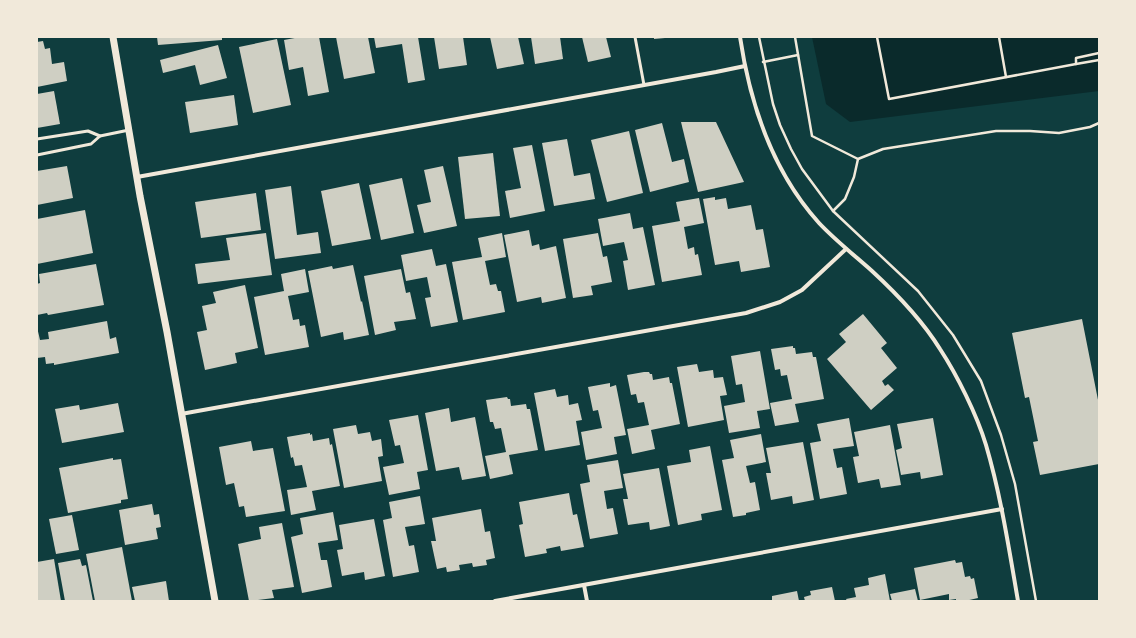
<svg xmlns="http://www.w3.org/2000/svg" width="1136" height="638" viewBox="0 0 1136 638" font-family="'DejaVu Sans',sans-serif">
  <rect width="100%" height="100%" fill="#0f3d3e"/>
  <!-- water -->
  <polygon fill="#0a2a2b" points="812,37 1099,37 1099,91 850,122 826,104"/>
  <!-- building -->
  <g fill="#cfcfc3">
    <polygon points="157,37 222,37 222,40 158,45"/>
    <polygon points="300,37 319,37 329,92 308,96 303,67 289,70 284,40"/>
    <polygon points="336,37 368,37 375,73 344,79"/>
    <polygon points="374,37 418,37 425,80 408,83 402,44 376,48"/>
    <polygon points="434,37 463,37 467,65 439,69"/>
    <polygon points="490,37 518,37 524,64 497,69"/>
    <polygon points="531,37 560,37 563,59 535,64"/>
    <polygon points="582,37 606,37 611,57 588,62"/>
    <polygon points="654,37 665,37 665,38 654,39"/>
    <polygon points="277,39 291,105 253,113 239,47"/>
    <polygon points="43,41 45,49 50,48 52,64 64,62 67,81 37,87 37,42"/>
    <polygon points="218,45 227,78 200,85 195,65 163,73 160,60"/>
    <polygon points="54,91 60,124 37,128 37,94"/>
    <polygon points="234,95 238,125 190,133 185,102"/>
    <polygon points="681,122 716,122 744,182 698,192"/>
    <polygon points="662,123 672,162 684,159 689,182 650,192 635,130"/>
    <polygon points="629,131 643,193 607,202 591,140"/>
    <polygon points="567,139 574,176 590,173 595,199 554,206 542,143"/>
    <polygon points="532,145 545,211 510,218 505,191 521,188 513,148"/>
    <polygon points="493,153 500,216 465,219 458,157"/>
    <polygon points="67,166 73,198 37,205 37,171"/>
    <polygon points="443,166 457,226 424,233 417,205 431,202 424,170"/>
    <polygon points="402,178 414,233 381,240 369,185"/>
    <polygon points="359,183 371,239 332,246 321,191"/>
    <polygon points="291,186 297,235 318,232 321,253 275,259 265,190"/>
    <polygon points="256,193 261,230 201,238 195,202"/>
    <polygon points="715,197 715,200 726,198 728,209 751,205 756,230 763,229 770,267 741,272 739,261 715,265 703,199"/>
    <polygon points="699,198 704,223 684,227 688,249 694,247 695,255 698,254 702,275 662,282 652,226 680,221 676,202"/>
    <polygon points="85,210 93,253 37,264 37,219"/>
    <polygon points="630,213 633,229 643,227 655,285 628,290 623,261 628,260 624,242 603,246 598,219"/>
    <polygon points="529,230 532,246 539,244 540,250 556,246 566,298 542,303 541,297 517,302 504,235"/>
    <polygon points="266,233 272,275 198,284 195,264 230,260 226,238"/>
    <polygon points="502,233 506,257 485,261 490,285 496,284 498,291 501,291 505,312 463,320 452,262 482,257 478,238"/>
    <polygon points="598,233 603,257 607,256 612,282 591,286 593,295 573,298 563,239"/>
    <polygon points="432,249 436,266 446,264 458,322 431,327 425,298 431,297 427,277 406,281 401,255"/>
    <polygon points="96,264 104,305 48,315 47,313 37,315 37,284 40,283 39,274"/>
    <polygon points="353,265 361,302 362,301 369,335 344,340 343,332 321,337 308,271 332,266 333,269"/>
    <polygon points="305,269 309,292 288,296 293,320 299,319 300,326 305,325 309,347 265,355 254,297 284,291 281,274"/>
    <polygon points="401,269 406,293 410,292 416,319 394,322 396,330 375,335 364,276"/>
    <polygon points="245,285 258,348 235,353 237,363 205,370 197,332 207,330 202,306 216,303 213,292"/>
    <polygon points="863,314 887,343 881,348 897,368 882,381 885,386 888,384 894,390 871,410 827,359 846,342 839,334"/>
    <polygon points="1082,319 1099,405 1099,464 1040,475 1033,442 1038,441 1029,397 1025,398 1012,333"/>
    <polygon points="107,321 110,339 116,337 119,353 54,365 54,363 46,364 45,357 37,358 37,327 40,340 49,339 48,332"/>
    <polygon points="793,346 793,348 795,348 796,354 812,352 813,357 816,357 824,399 795,404 799,422 775,426 770,403 792,399 787,375 781,376 780,369 775,370 771,349"/>
    <polygon points="760,351 770,409 757,411 760,428 729,433 724,406 745,402 742,384 736,385 731,356"/>
    <polygon points="697,364 699,372 713,370 714,378 723,377 727,395 720,396 724,420 688,427 677,367"/>
    <polygon points="644,372 649,372 650,374 652,374 653,380 669,377 670,383 672,383 680,424 651,430 655,449 632,454 627,429 649,425 644,402 638,403 636,394 631,395 627,375"/>
    <polygon points="610,383 610,387 616,385 626,435 614,437 617,454 586,460 581,432 602,428 598,410 593,411 588,387"/>
    <polygon points="555,389 557,397 568,395 569,405 578,403 582,420 576,421 580,445 545,451 534,393"/>
    <polygon points="507,397 508,399 510,399 511,406 526,404 527,409 530,409 538,450 509,455 513,474 490,479 485,456 506,452 501,428 495,429 493,422 490,422 486,400"/>
    <polygon points="118,403 124,432 62,443 55,409 79,405 80,410"/>
    <polygon points="449,408 451,422 475,417 486,476 462,480 459,467 436,471 425,413"/>
    <polygon points="418,415 428,470 417,472 420,489 389,495 383,467 404,463 400,445 395,446 389,420"/>
    <polygon points="849,418 854,446 833,449 837,468 842,467 847,494 820,499 810,443 821,441 817,424"/>
    <polygon points="933,418 943,475 921,479 920,472 901,475 896,450 902,448 897,424"/>
    <polygon points="356,425 358,434 370,432 372,441 381,439 383,456 378,457 382,481 344,488 333,429"/>
    <polygon points="890,425 901,485 881,488 879,479 858,483 853,457 859,456 854,432"/>
    <polygon points="310,433 310,435 312,434 313,441 329,438 330,445 332,444 340,486 312,491 316,510 291,515 287,490 307,487 302,465 295,466 293,457 291,458 287,437"/>
    <polygon points="761,434 766,462 746,466 750,483 755,482 760,510 746,513 746,515 733,517 722,460 734,458 730,440"/>
    <polygon points="251,441 253,451 273,448 285,511 246,517 244,506 239,507 234,483 226,485 219,447"/>
    <polygon points="803,442 814,500 793,504 792,496 771,500 766,473 771,473 766,448"/>
    <polygon points="710,446 722,510 701,514 702,520 678,525 667,466 691,462 689,450"/>
    <polygon points="113,458 113,460 121,459 128,499 121,500 121,503 68,513 59,468"/>
    <polygon points="618,460 623,488 604,491 607,509 613,508 618,534 590,539 580,484 590,482 587,465"/>
    <polygon points="659,468 670,526 650,530 649,522 628,525 623,499 628,499 623,474"/>
    <polygon points="569,493 573,515 577,514 584,547 561,551 560,546 546,549 547,553 525,557 519,525 523,524 519,502"/>
    <polygon points="420,496 425,524 405,527 409,546 414,545 419,572 393,577 383,520 392,518 389,502"/>
    <polygon points="152,504 154,515 159,514 161,527 156,528 158,539 125,545 119,510"/>
    <polygon points="481,509 485,532 490,531 495,558 486,560 487,565 473,567 472,563 459,565 460,570 447,572 446,567 437,569 431,541 436,541 432,518"/>
    <polygon points="333,512 338,540 318,543 321,560 327,560 332,587 302,593 291,537 303,534 300,518"/>
    <polygon points="72,515 79,550 56,554 49,519"/>
    <polygon points="374,519 385,576 365,580 364,572 342,576 337,550 343,549 339,525"/>
    <polygon points="282,523 294,587 272,590 274,598 249,601 238,544 261,539 259,527"/>
    <polygon points="122,547 132,601 95,601 86,554"/>
    <polygon points="54,559 61,601 37,601 37,562"/>
    <polygon points="80,559 82,566 86,565 93,601 65,601 58,563"/>
    <polygon points="955,560 956,563 962,562 965,577 970,576 971,579 974,578 978,598 965,601 956,601 956,599 949,600 949,594 920,600 914,568"/>
    <polygon points="885,574 890,601 847,601 846,599 856,597 854,588 869,585 868,578"/>
    <polygon points="166,581 169,601 135,601 132,587"/>
    <polygon points="832,587 835,601 805,601 804,597 811,595 810,591"/>
    <polygon points="915,589 918,601 892,601 890,594"/>
    <polygon points="797,591 799,601 772,601 772,596"/>
  </g>
  <g fill="none" stroke-linecap="round" stroke-linejoin="round">
    <!-- path -->
    <g stroke="#f1e9da" stroke-width="2.5">
      <polyline points="759,37 773,104 780,125 791,149 802,169 833,211 918,291 953,335 981,381 1001,435 1015,484 1036,601"/>
      <polyline points="795,37 812,136 858,159 883,149 996,131 1030,131 1059,133 1090,127 1099,123"/>
      <polyline points="877,37 889,99 1076,64 1076,58 1099,53"/>
      <polyline points="999,37 1006,77"/>
      <polyline points="763,62 798,55"/>
      <polyline points="1076,64 1099,60"/>
      <polyline points="833,211 845,199 854,177 858,159"/>
    </g>
    <!-- service -->
    <g stroke="#f1e9da" stroke-width="3">
      <polyline points="635,37 644,85"/>
      <polyline points="37,139 88,131 100,136 129,130"/>
      <polyline points="37,155 91,144 100,136"/>
    </g>
    <!-- minor -->
    <g stroke="#f1e9da" stroke-width="4">
      <path d="M740,37c10,67 33,135 79,186 16,17 35,32 53,48 25,23 50,49 68,78 17,26 37,66 46,96 15,51 23,104 32,156"/>
      <polyline points="137,177 716,72 745,66"/>
      <polyline points="181,414 746,313 780,302 802,290 846,249"/>
      <polyline points="584,585 587,601"/>
      <polyline points="495,601 1002,509"/>
    </g>
    <!-- tertiary -->
    <polyline stroke="#f1e9da" stroke-width="7" points="113,37 140,196 167,332 215,601"/>
  </g>
  <!-- border -->
  <rect width="1136" height="638" fill="none" stroke="#f1e9da" stroke-width="76"/>
</svg>
